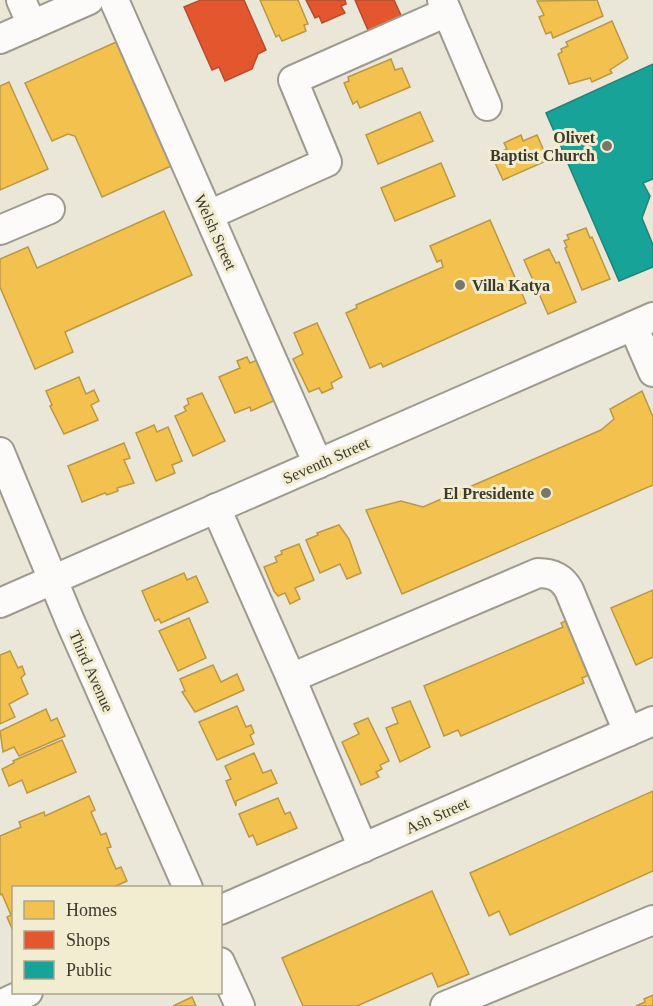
<svg xmlns="http://www.w3.org/2000/svg" width="653" height="1006" viewBox="0 0 653 1006" font-family="'Times New Roman',serif">
  <rect width="100%" height="100%" fill="#eae7d8"/>
  <!-- homes -->
  <g fill="#f2c14e" stroke="#bb9845" stroke-width="1.5">
    <polygon points="260,0 298,0 308,24 304,25 306,31 282,41 279,35 276,37"/>
    <polygon points="597,0 603,16 553,38 551,32 546,34 539,17 544,15 537,1"/>
    <polygon points="612,21 628,58 610,70 612,73 592,82 590,78 569,84 558,54 562,52 561,49 568,46 566,42"/>
    <polygon points="116,42 171,166 102,197 75,136 68,134 52,141 25,83"/>
    <polygon points="391,59 395,70 402,68 410,87 360,108 357,101 353,104 344,83 349,81 348,77"/>
    <polygon points="9,82 48,169 0,190 0,86"/>
    <polygon points="420,112 433,141 378,164 366,135"/>
    <polygon points="521,135 523,141 537,135 548,160 503,180 492,156 507,149 504,143"/>
    <polygon points="441,163 455,196 395,221 381,188"/>
    <polygon points="164,211 192,275 65,332 73,352 35,369 0,287 0,259 28,247 37,268"/>
    <polygon points="490,220 526,303 383,367 381,363 370,368 346,313 357,308 356,305 443,267 441,260 437,262 430,246"/>
    <polygon points="586,228 590,238 592,237 610,279 582,290 565,248 567,247 564,241 569,239 567,235"/>
    <polygon points="549,249 556,263 559,262 576,302 548,314 524,260"/>
    <polygon points="317,323 342,377 331,383 333,388 322,393 319,388 309,392 293,359 303,354 294,333"/>
    <polygon points="247,357 250,363 262,358 280,398 251,411 250,407 235,413 219,377 240,368 237,361"/>
    <polygon points="79,377 86,394 94,390 99,401 91,405 98,420 64,434 50,406 52,405 46,391"/>
    <polygon points="642,391 653,417 653,485 402,594 366,510 401,501 423,507 601,430 614,419 610,409"/>
    <polygon points="202,393 225,441 193,456 175,416 186,411 184,407 189,404 187,399"/>
    <polygon points="154,425 157,432 168,427 182,461 172,465 175,473 156,481 136,433"/>
    <polygon points="124,443 130,458 124,460 134,483 117,488 118,491 107,495 105,493 82,502 68,466"/>
    <polygon points="339,525 349,539 361,573 347,579 340,564 320,573 306,540 318,535 317,533"/>
    <polygon points="299,544 314,580 295,588 300,599 290,604 285,593 278,596 274,591 264,567 277,562 275,557 282,554 281,551"/>
    <polygon points="184,573 187,580 196,576 208,602 161,623 159,619 155,621 142,591"/>
    <polygon points="653,590 653,657 636,665 611,608"/>
    <polygon points="189,618 206,658 178,671 159,631"/>
    <polygon points="572,618 591,674 582,678 584,683 461,736 458,730 444,736 424,686 563,627 561,623"/>
    <polygon points="10,651 18,668 22,666 25,674 21,678 28,694 9,704 15,717 0,724 0,655"/>
    <polygon points="213,665 221,682 237,674 244,690 195,712 182,692 185,691 180,679"/>
    <polygon points="410,701 430,747 400,762 386,728 398,723 392,708"/>
    <polygon points="237,706 246,727 251,725 254,733 250,735 254,744 217,760 199,722"/>
    <polygon points="46,709 51,721 57,718 65,736 19,756 14,747 3,752 0,731"/>
    <polygon points="368,718 389,761 380,765 382,769 376,772 379,777 361,785 342,742 359,734 354,724"/>
    <polygon points="62,740 76,772 27,793 22,780 9,786 2,769 14,763 13,761"/>
    <polygon points="254,753 263,773 271,770 277,783 236,801 236,806 226,781 231,779 225,766"/>
    <polygon points="653,791 653,871 510,935 499,911 489,916 470,873"/>
    <polygon points="89,796 95,810 91,812 101,835 106,833 111,847 107,848 116,869 121,867 127,881 111,888 14,888 13,931 7,917 11,915 2,894 0,895 0,836 21,827 19,822 44,812 45,816"/>
    <polygon points="278,798 285,814 290,812 297,828 257,845 253,835 249,837 239,814"/>
    <polygon points="432,891 469,974 438,987 432,973 357,1006 303,1006 282,958"/>
    <polygon points="653,995 653,1006 636,1006 645,1002 644,999"/>
    <polygon points="192,997 196,1006 173,1006"/>
  </g>
  <!-- shops -->
  <g fill="#e4572e" stroke="#b24e2e" stroke-width="1.5">
    <polygon points="201,0 244,0 266,50 258,54 252,69 225,81 219,67 212,70 184,7"/>
    <polygon points="306,0 345,0 346,4 341,6 345,13 322,23 319,16 315,18"/>
    <polygon points="355,0 394,0 404,22 371,37"/>
  </g>
  <!-- public -->
  <polygon fill="#17a398" stroke="#228478" stroke-width="1.5" points="653,64 653,179 643,183 650,196 642,218 653,245 653,267 619,281 546,113"/>
  <g fill="none" stroke-linecap="round" stroke-linejoin="round">
    <defs>
      <g id="minor">
        <polyline points="21,0 32,25"/>
        <polyline points="114,0 318,464"/>
        <polyline points="442,0 487,106"/>
        <polyline points="0,39 89,0"/>
        <polyline points="209,215 327,162 293,80 447,12"/>
        <polyline points="0,230 50,209"/>
        <polyline points="633,326 653,372"/>
        <polyline points="0,452 70,621 188,888"/>
        <path d="M216,508l75,170 247,-105c14,0 24,4 31,17l59,142"/>
        <polyline points="0,603 653,317"/>
        <polyline points="291,678 363,848"/>
        <polyline points="220,910 653,721"/>
        <polyline points="220,962 240,1006"/>
        <polyline points="0,1005 28,992"/>
        <polyline points="445,1006 653,920"/>
      </g>
    </defs>
    <!-- minor casing -->
    <use href="#minor" stroke="#9d9b8f" stroke-width="32"/>
    <!-- minor -->
    <use href="#minor" stroke="#fcfbf9" stroke-width="28"/>
  </g>
  <!-- markers -->
  <g fill="#79776a" stroke="#f2edd0" stroke-width="2">
    <circle cx="607" cy="146" r="6"/>
    <circle cx="460" cy="285" r="6"/>
    <circle cx="546" cy="493" r="6"/>
  </g>
  <g text-anchor="middle" stroke-width="6" stroke-linejoin="round" paint-order="stroke">
    <!-- poi labels -->
    <g font-size="16" font-weight="bold" fill="#3c3a2f" stroke="#f2edd0" text-anchor="end">
      <text x="595" y="143">Olivet<tspan x="595" dy="18">Baptist Church</tspan></text>
      <text x="472" y="291" text-anchor="start">Villa Katya</text>
      <text x="534" y="499">El Presidente</text>
    </g>
    <!-- street labels -->
    <g font-size="16" fill="#3c3a2f" stroke="#f2edd0">
      <text transform="translate(216 232) rotate(66)" y="6">Welsh Street</text>
      <text transform="translate(326 460) rotate(-24)" y="6">Seventh Street</text>
      <text transform="translate(92 671) rotate(66)" y="6">Third Avenue</text>
      <text transform="translate(437 815) rotate(-24)" y="6">Ash Street</text>
    </g>
  </g>
  <!-- legend -->
  <rect x="12" y="886" width="210" height="108" fill="#f2edd0" stroke="#a9a590" stroke-width="1.5"/>
  <rect x="24" y="901" width="30" height="18" fill="#f2c14e" stroke="#a9a590" stroke-width="1.5"/>
  <text x="66" y="916" font-size="18" fill="#3c3a2f">Homes</text>
  <rect x="24" y="931" width="30" height="18" fill="#e4572e" stroke="#a9a590" stroke-width="1.5"/>
  <text x="66" y="946" font-size="18" fill="#3c3a2f">Shops</text>
  <rect x="24" y="961" width="30" height="18" fill="#17a398" stroke="#a9a590" stroke-width="1.5"/>
  <text x="66" y="976" font-size="18" fill="#3c3a2f">Public</text>
</svg>
